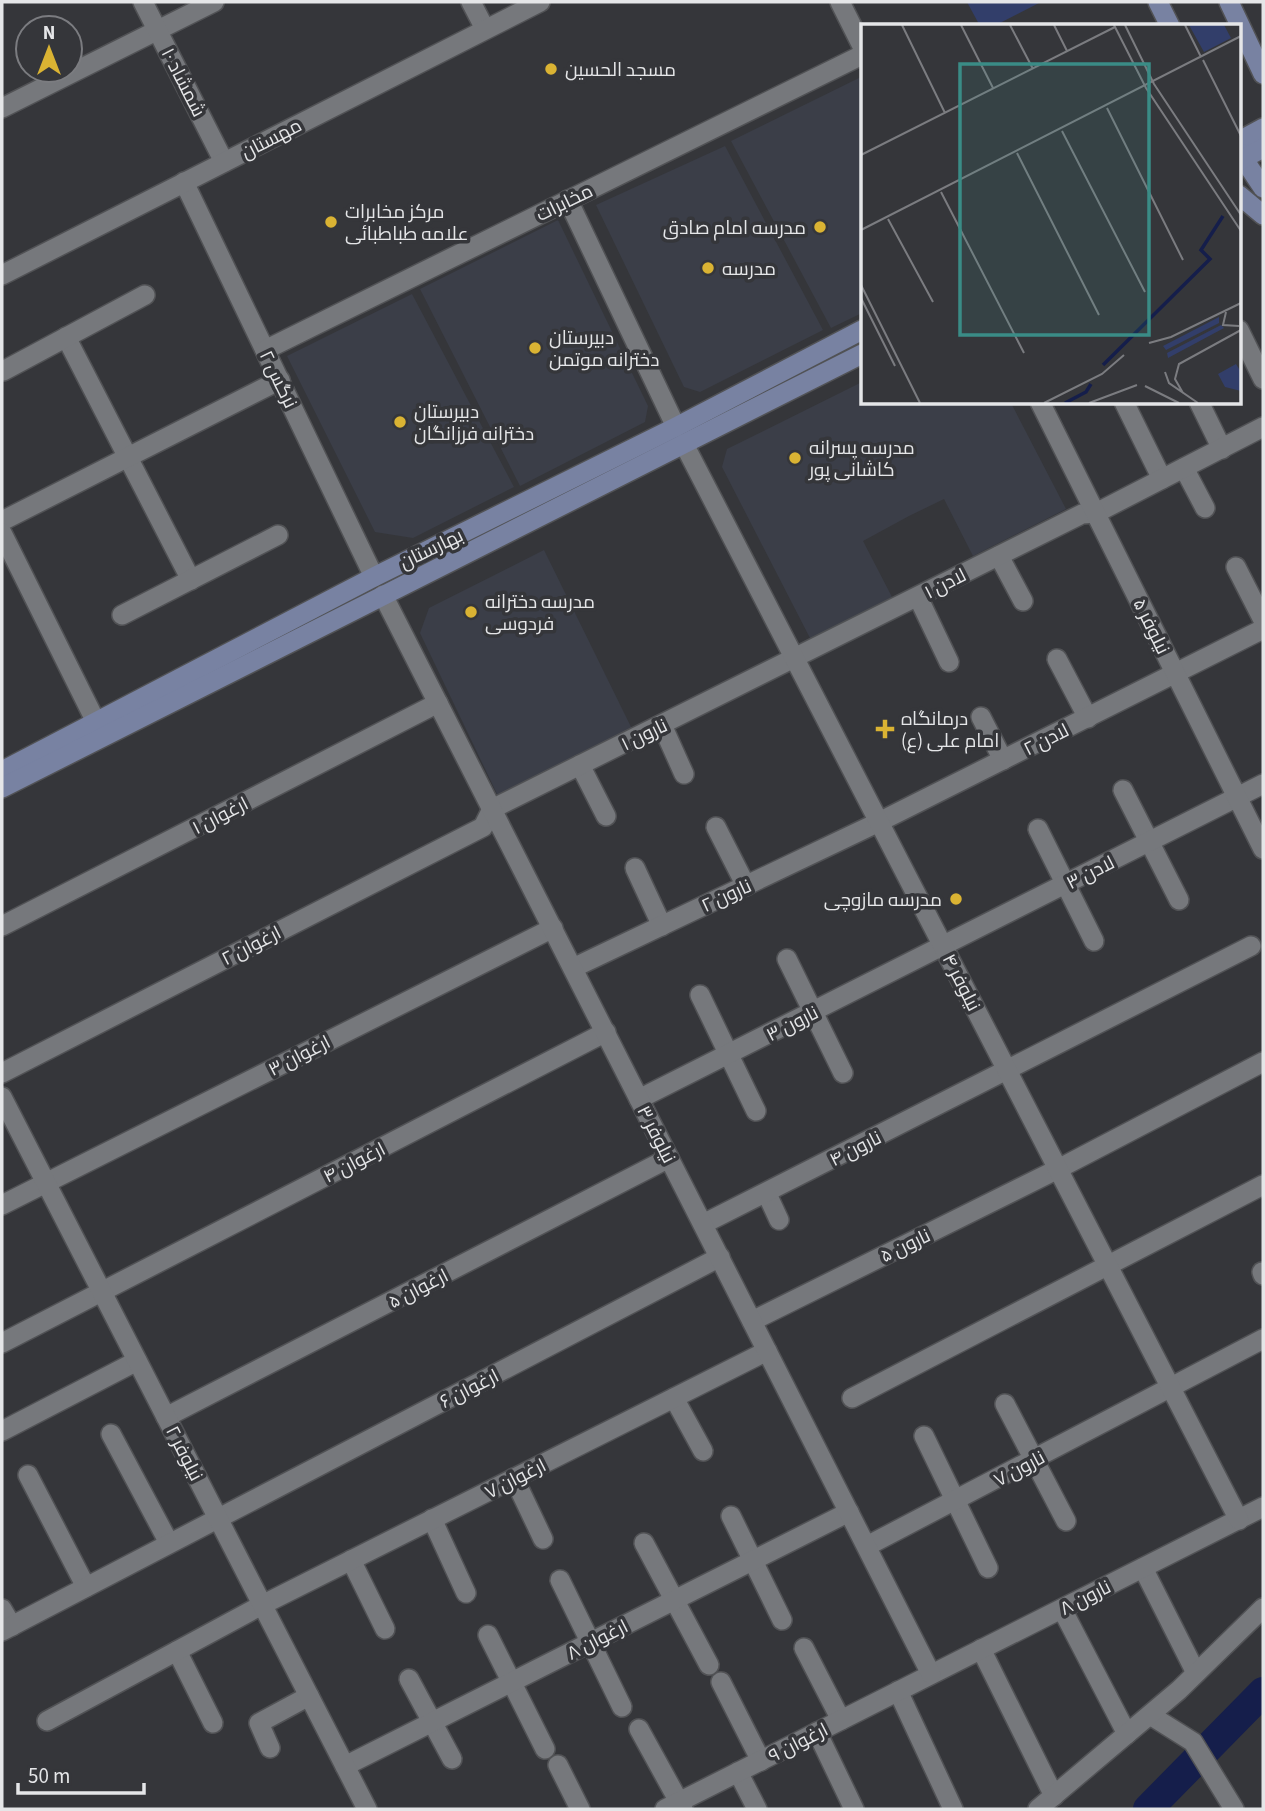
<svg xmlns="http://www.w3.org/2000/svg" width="1265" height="1811" viewBox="0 0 1265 1811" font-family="'Source Sans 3',Cairo,sans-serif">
  <rect width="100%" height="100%" fill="#35363a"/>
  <!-- built -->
  <g fill="#3b3e48">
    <polygon points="861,77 862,313 831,328 731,141"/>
    <polygon points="725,146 823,330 700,392 684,387 596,205"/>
    <polygon points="558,220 648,406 645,422 520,486 420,289"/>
    <polygon points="412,294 514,487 413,538 375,532 287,356"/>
    <polygon points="862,382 862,402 1011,403 1066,509 973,556 944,499 909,516 863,541 892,597 811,640 722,467 727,449"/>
    <polygon points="544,550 632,729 498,796 420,633 429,608"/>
  </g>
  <!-- grass -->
  <polygon fill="#323e6a" points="967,2 1041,2 994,26 980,26"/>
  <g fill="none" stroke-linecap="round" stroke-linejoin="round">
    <!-- river -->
    <polyline stroke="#151e4b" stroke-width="30" points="1148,1809 1263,1692"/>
    <defs>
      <g id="minor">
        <polyline points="840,2 862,46"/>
        <polyline points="2,108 214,2"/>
        <polyline points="184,182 374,577"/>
        <polyline points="568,200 676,427"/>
        <polyline points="1239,330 1263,379"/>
        <polyline points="66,337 191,580"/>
        <polyline points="265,350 862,55"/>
        <polyline points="3,371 145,295"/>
        <polyline points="1124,402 1162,479"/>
        <polyline points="1199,402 1222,449"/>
        <polyline points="1184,468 1205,508"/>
        <polyline points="2,521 280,380"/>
        <polyline points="2,533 96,722"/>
        <polyline points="999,556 1023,601"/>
        <polyline points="1236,567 1263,620"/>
        <polyline points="918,597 949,662"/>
        <polyline points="122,615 278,535"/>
        <polyline points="1057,659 1088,718"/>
        <polyline points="981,717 1003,760"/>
        <polyline points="662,725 684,774"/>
        <polyline points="580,765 606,816"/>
        <polyline points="1123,790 1179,900"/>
        <polyline points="716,827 746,886"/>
        <polyline points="1038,829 1094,941"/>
        <polyline points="635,868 662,926"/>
        <polyline points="2,926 438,703"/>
        <polyline points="787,959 843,1073"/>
        <polyline points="573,968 879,822 1263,629"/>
        <polyline points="700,995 756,1111"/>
        <polyline points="2,1073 483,827 492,809 1082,514 1096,513 1263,427"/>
        <polyline points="639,1099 1263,784"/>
        <polyline points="767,1194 779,1220"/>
        <polyline points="2,1205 553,928"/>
        <polyline points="703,1224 1251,946"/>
        <polyline points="1262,1272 1263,1275"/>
        <polyline points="752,1321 1058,1169 1263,1062"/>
        <polyline points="2,1343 606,1032"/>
        <polyline points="674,1398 703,1451"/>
        <polyline points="852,1398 1263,1185"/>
        <polyline points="1005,1404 1066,1521"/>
        <polyline points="166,1417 669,1158"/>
        <polyline points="2,1431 137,1361"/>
        <polyline points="111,1434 169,1543"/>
        <polyline points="924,1436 988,1568"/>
        <polyline points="28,1475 86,1587"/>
        <polyline points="514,1478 543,1539"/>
        <polyline points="731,1516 782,1620"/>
        <polyline points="432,1519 466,1593"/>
        <polyline points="644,1543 709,1665"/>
        <polyline points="867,1546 1263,1339"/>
        <polyline points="351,1560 385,1629"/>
        <polyline points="1143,1568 1196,1673"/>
        <polyline points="560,1580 622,1707"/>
        <polyline points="2,1609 12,1626"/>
        <polyline points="1062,1609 1127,1734"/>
        <polyline points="2,1631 720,1257"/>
        <polyline points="488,1635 545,1749"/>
        <polyline points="804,1648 841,1720"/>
        <polyline points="981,1649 1054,1796"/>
        <polyline points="177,1651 213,1723"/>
        <polyline points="409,1679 452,1759"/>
        <polyline points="721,1682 761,1761"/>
        <polyline points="898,1691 953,1809"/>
        <polyline points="1150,1715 1193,1742 1234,1809"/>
        <polyline points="47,1721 262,1605 767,1351"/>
        <polyline points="639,1729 683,1809"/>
        <polyline points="817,1732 854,1809"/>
        <polyline points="270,1748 259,1723 309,1696"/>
        <polyline points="558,1765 580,1809"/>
        <polyline points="345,1766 849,1512"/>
        <polyline points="738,1772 757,1809"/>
        <polyline points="665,1809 1263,1507"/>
        <polyline points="1038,1809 1179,1690 1263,1608"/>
      </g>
      <g id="tertiary">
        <polyline points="143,2 224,162"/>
        <polyline points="471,2 485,29"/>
        <polyline points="2,275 540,2"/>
        <polyline points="1040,402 1263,849"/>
        <polyline points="684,444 1239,1520"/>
        <polyline points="383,595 931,1674"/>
        <polyline points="2,1097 367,1809"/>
      </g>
      <g id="secondary">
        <polyline points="1158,2 1170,26"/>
        <polyline points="1229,2 1263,74"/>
        <polyline points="1239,141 1263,128"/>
        <polyline points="1239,152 1263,188"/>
        <polyline points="1239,161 1263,148"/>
        <polyline points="1239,195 1263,215"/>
        <polyline points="2,771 374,577 676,427 862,330"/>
        <polyline points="2,788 862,354"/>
      </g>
    </defs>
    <!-- minor casing -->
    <use href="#minor" stroke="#515255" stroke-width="22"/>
    <!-- tertiary casing -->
    <use href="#tertiary" stroke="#515255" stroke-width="22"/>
    <!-- secondary casing -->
    <use href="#secondary" stroke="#515255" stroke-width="22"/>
    <!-- minor -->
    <use href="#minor" stroke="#76787c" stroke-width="19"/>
    <!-- tertiary -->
    <use href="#tertiary" stroke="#76787c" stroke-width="19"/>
    <!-- secondary -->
    <use href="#secondary" stroke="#7882a2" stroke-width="19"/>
  </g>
  <!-- markers -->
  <g fill="#dab333" stroke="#35363a" stroke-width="2.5">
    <circle cx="551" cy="69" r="7"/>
    <circle cx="331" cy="222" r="7"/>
    <circle cx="820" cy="227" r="7"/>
    <circle cx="708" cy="268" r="7"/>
    <circle cx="535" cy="348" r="7"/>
    <circle cx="400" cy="422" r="7"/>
    <circle cx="795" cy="458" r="7"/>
    <circle cx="471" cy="612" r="7"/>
    <path d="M881.5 718.5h7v7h7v7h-7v7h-7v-7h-7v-7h7z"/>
    <circle cx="956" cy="899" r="7"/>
  </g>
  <g text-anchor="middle" stroke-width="7" stroke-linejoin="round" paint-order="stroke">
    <!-- poi labels -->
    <g font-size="19" fill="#e5e6e8" stroke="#35363a" text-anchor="start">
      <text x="565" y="76">مسجد الحسین</text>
      <text x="345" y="218">مرکز مخابرات<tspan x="345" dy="22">علامه طباطبائی</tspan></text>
      <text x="806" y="234" text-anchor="end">مدرسه امام صادق</text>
      <text x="722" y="275">مدرسه</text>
      <text x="549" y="344">دبیرستان<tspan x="549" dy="22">دخترانه موتمن</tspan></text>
      <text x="414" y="418">دبیرستان<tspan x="414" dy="22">دخترانه فرزانگان</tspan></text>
      <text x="809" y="454">مدرسه پسرانه<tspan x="809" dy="22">کاشانی پور</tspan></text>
      <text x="485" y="608">مدرسه دخترانه<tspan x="485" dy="22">فردوسی</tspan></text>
      <text x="901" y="725">درمانگاه<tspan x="901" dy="22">امام علی (ع)</tspan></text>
      <text x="942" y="906" text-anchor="end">مدرسه مازوچی</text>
    </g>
    <!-- street labels -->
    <g font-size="19" fill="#e5e6e8" stroke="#35363a">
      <text transform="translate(184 82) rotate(63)" y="7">شمشاد ۱۰</text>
      <text transform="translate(271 138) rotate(-27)" y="7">مهستان</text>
      <text transform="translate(564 202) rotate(-26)" y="7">مخابرات</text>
      <text transform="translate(279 379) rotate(64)" y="7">نرگس ۲</text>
      <text transform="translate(431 548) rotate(-26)" y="7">بهارستان</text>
      <text transform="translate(945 583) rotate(-27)" y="7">لادن ۱</text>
      <text transform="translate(1152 626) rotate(64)" y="7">نیلوفر ۵</text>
      <text transform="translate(644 734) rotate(-26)" y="7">نارون ۱</text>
      <text transform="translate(1046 739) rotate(-27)" y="7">لادن ۲</text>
      <text transform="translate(220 815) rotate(-27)" y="7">ارغوان ۱</text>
      <text transform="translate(1090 872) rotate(-27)" y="7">لادن ۳</text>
      <text transform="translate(726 895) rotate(-25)" y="7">نارون ۲</text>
      <text transform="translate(251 945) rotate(-27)" y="7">ارغوان ۲</text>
      <text transform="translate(962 982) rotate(63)" y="7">نیلوفر ۴</text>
      <text transform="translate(792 1023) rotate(-27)" y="7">نارون ۳</text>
      <text transform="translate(299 1055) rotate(-27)" y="7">ارغوان ۳</text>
      <text transform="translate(657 1134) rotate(63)" y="7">نیلوفر ۳</text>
      <text transform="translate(855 1148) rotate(-27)" y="7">نارون ۴</text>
      <text transform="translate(354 1162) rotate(-27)" y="7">ارغوان ۴</text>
      <text transform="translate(905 1245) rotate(-26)" y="7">نارون ۵</text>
      <text transform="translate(418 1288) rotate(-27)" y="7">ارغوان ۵</text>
      <text transform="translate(469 1388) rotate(-27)" y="7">ارغوان ۶</text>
      <text transform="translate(185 1453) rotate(63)" y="7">نیلوفر ۲</text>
      <text transform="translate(1019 1468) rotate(-28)" y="7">نارون ۷</text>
      <text transform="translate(515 1478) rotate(-27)" y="7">ارغوان ۷</text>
      <text transform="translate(1085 1597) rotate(-27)" y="7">نارون ۸</text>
      <text transform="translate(597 1639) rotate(-27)" y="7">ارغوان ۸</text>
      <text transform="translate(798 1742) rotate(-27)" y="7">ارغوان ۹</text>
    </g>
  </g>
  <!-- overview -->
  <g transform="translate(861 24)">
    <rect width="380" height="380" fill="#35363a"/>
    <path d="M328,1h35l7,13 -27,14zM358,293v6l-53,27 -3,-4zM360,301l3,3 -56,30 -1,-5zM375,340l5,8v19l-16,-4 -7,-13z" fill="#323e6a"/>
    <path fill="none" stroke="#151e4b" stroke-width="3.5" d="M242,341l107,-106 -9,-9 22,-34M204,379l21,-11 5,-8"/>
    <path fill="none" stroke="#7b7c80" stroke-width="2" d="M41,1l43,88M100,1l32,63M149,1l23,44M193,1l13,26M253,1l32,63 95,143M264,1l29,59 87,131M324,1l16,32M342,36l38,76M246,84l76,152M201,107l83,161M156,129l82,162M0,131l254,-128M80,168l83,161M27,195l45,83M0,206l380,-194M0,261l59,118M0,274l34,68M365,288l-3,13 16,1M288,319l22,-6 70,-34M304,348l4,11 29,20M284,362l34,17M322,369l-8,-14 4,-15 62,-34M183,379l58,-29 22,-19M228,379l48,-18"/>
    <path fill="#3a8c86" fill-opacity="0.15" stroke="#3a8c86" stroke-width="3.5" d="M99,40h189v271h-189z"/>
    <rect width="380" height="380" fill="none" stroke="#e5e6e8" stroke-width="3.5"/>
  </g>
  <!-- border -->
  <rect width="1265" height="1811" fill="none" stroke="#e5e6e8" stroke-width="7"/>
  <!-- north arrow -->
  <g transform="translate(49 49)"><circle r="33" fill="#35363a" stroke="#7b7c80" stroke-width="2"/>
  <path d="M0-5L12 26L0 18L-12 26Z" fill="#dab333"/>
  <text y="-10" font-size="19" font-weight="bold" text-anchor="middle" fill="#e5e6e8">N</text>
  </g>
  <!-- scale -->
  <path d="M18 1783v10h126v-10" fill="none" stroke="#e5e6e8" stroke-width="3.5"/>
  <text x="28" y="1783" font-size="21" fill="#e5e6e8" stroke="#35363a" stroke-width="5" paint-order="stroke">50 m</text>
</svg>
